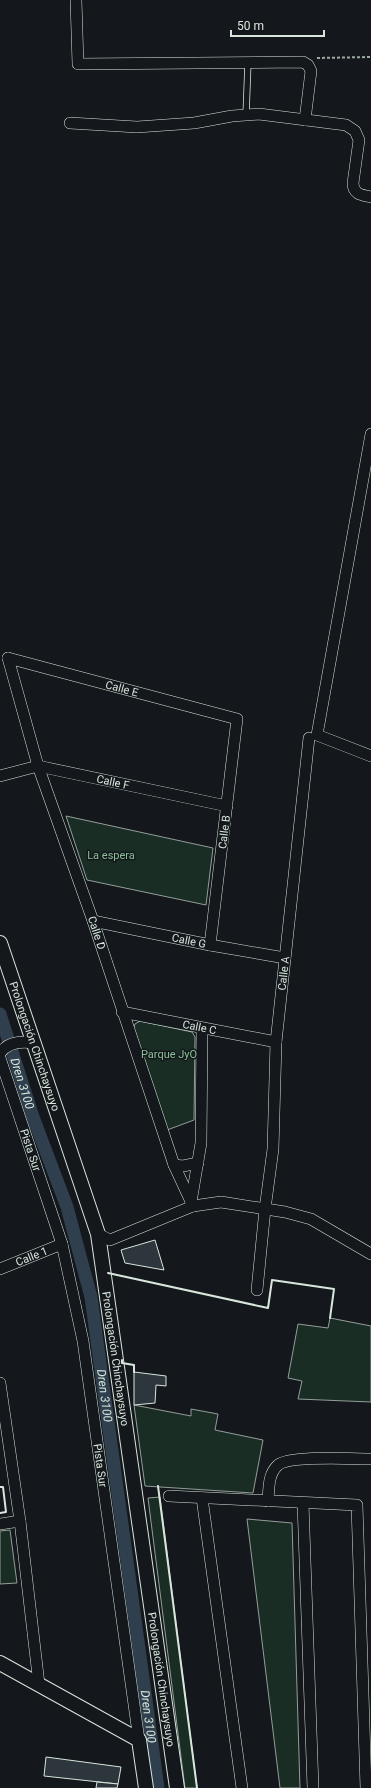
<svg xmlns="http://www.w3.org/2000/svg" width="371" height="1788" viewBox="0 0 371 1788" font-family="Roboto,sans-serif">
  <rect width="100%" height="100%" fill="#14181c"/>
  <!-- green -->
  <g fill="#1a2d24" stroke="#939e99">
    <polygon points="66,816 213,848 206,905 87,880"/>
    <polygon points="140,1021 192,1032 195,1037 194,1120 167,1130 133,1029 135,1024"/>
    <polygon points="330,1318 371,1326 371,1402 298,1399 302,1381 288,1378 298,1324 328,1328"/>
    <polygon points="134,1405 191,1416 191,1409 218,1414 215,1430 263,1440 253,1493 145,1486"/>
    <polygon points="160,1497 197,1788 185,1788 148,1498"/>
    <polygon points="247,1519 292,1523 300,1788 280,1788"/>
    <polygon points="10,1530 17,1583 0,1584 0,1531"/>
  </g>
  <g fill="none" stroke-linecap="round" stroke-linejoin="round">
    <!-- canal -->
    <path stroke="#2f3f4d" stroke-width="13" id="s1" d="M0,1014l33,103 34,90 24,90 67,491"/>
  </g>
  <!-- building -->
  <g fill="#2c363c" stroke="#d8e6dc">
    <polygon points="155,1240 164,1270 125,1263 121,1250"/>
    <polygon points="134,1372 166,1376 166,1386 156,1385 155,1403 134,1405"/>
    <polygon points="46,1757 121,1767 118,1784 44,1776"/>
    <polygon points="97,1782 118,1784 117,1788 96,1788"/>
  </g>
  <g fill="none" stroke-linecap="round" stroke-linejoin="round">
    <defs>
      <polyline id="service" points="246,115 248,62"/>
      <g id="minor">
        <polyline points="76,0 78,64 303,62 308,65 311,71 305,120"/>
        <path d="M70,123l67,4 57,-4 38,-7 27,-2 87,11 9,6 4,9 -6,43c0,11 8,12 18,14"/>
        <polyline points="371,434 317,735 371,756"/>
        <path id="s2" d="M8,658l30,108 55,155 81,244 19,41"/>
        <path id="s3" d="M8,658l229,61 -27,226"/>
        <path id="s4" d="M0,776l38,-10 189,40"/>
        <path id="s5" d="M93,921l117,24 75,13"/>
        <path id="s6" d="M122,1012l154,30"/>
        <path d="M0,1053c8,-11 22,-12 34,-10"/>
        <path id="s7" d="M0,1058l62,186 21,97 56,399"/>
        <polyline points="174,1165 183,1166 198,1163"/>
        <polyline points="191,1202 201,1143 202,1028"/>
        <polyline points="98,1234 110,1240 193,1206 221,1202 285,1212 311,1219 371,1254"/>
        <path id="s8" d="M0,1269l62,-25"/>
        <path id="s9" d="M257,1290l8,-81 8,-60 3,-107 33,-304"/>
        <polyline points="0,1383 20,1521 39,1684"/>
        <polyline points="169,1496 357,1505 366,1788"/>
        <polyline points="202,1498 242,1788"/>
        <path d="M268,1501c1,-13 0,-27 10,-36 12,-10 75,-6 93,-6"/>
        <polyline points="303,1503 313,1788"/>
        <polyline points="0,1524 20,1521"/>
      </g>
      <g id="tertiary">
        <path id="s10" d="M0,943l98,291 79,554"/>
        <polyline points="0,1663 139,1740 146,1788"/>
      </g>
    </defs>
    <!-- service casing -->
    <use href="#service" stroke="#d8e6dc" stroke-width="7"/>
    <!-- minor casing -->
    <use href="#minor" stroke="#d8e6dc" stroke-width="12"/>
    <!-- tertiary casing -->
    <use href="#tertiary" stroke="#d8e6dc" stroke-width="16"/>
    <!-- path -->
    <polyline stroke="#9da8a2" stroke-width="2" stroke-dasharray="3 2" stroke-linecap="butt" points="317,58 371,57"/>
    <!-- service -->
    <use href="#service" stroke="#14181c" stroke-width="5.5"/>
    <!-- minor -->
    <use href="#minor" stroke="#14181c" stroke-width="11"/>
    <!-- tertiary -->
    <use href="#tertiary" stroke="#14181c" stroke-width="14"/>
    <!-- wall -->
    <g stroke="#d8e6dc" stroke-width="2">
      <polyline points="108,1273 268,1308 272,1280 334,1289 330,1318"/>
      <polyline points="122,1360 122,1363 134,1365 134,1372"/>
      <polyline points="158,1486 197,1788"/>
      <polyline points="0,1487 3,1487 6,1512 0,1513"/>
    </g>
  </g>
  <g text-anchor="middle" stroke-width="3" stroke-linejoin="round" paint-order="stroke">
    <!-- street labels -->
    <g font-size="11" fill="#d8e6dc" stroke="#14181c">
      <text dy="4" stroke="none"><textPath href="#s3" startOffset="118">Calle E</textPath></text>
      <text dy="4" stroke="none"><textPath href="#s4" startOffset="116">Calle F</textPath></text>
      <text transform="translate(224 832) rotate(-83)" y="4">Calle B</text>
      <text dy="4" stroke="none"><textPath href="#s2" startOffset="289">Calle D</textPath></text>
      <text dy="4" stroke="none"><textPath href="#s5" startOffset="98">Calle G</textPath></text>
      <text dy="4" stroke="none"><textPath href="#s9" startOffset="318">Calle A</textPath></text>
      <text dy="4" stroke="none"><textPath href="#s6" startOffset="79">Calle C</textPath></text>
      <text dy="4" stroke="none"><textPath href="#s10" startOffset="109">Prolongación Chinchaysuyo</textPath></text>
      <text dy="4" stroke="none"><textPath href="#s7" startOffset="97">Pista Sur</textPath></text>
      <text dy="4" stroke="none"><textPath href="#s8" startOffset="34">Calle 1</textPath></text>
      <text dy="4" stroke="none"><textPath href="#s10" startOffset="433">Prolongación Chinchaysuyo</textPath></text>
      <text dy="4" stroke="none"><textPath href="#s7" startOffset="421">Pista Sur</textPath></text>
      <text dy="4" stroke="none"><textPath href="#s10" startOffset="757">Prolongación Chinchaysuyo</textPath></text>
    </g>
    <!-- park labels -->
    <g font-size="11" fill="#8ac095" stroke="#14181c">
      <text x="111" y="859">La espera</text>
      <text x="169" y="1058">Parque JyO</text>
    </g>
    <!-- water labels -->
    <g font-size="12" font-style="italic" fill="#d8e6dc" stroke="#14181c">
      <text dy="4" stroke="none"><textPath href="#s1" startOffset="73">Dren 3100</textPath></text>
      <text dy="4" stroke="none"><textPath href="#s1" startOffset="397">Dren 3100</textPath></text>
      <text dy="4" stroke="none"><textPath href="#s1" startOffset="721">Dren 3100</textPath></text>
    </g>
  </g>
  <!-- scale -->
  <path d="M231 30v6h93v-6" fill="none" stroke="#d8e6dc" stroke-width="2"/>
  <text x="237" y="30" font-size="12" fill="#d8e6dc" stroke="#14181c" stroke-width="3" paint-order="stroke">50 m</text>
</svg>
